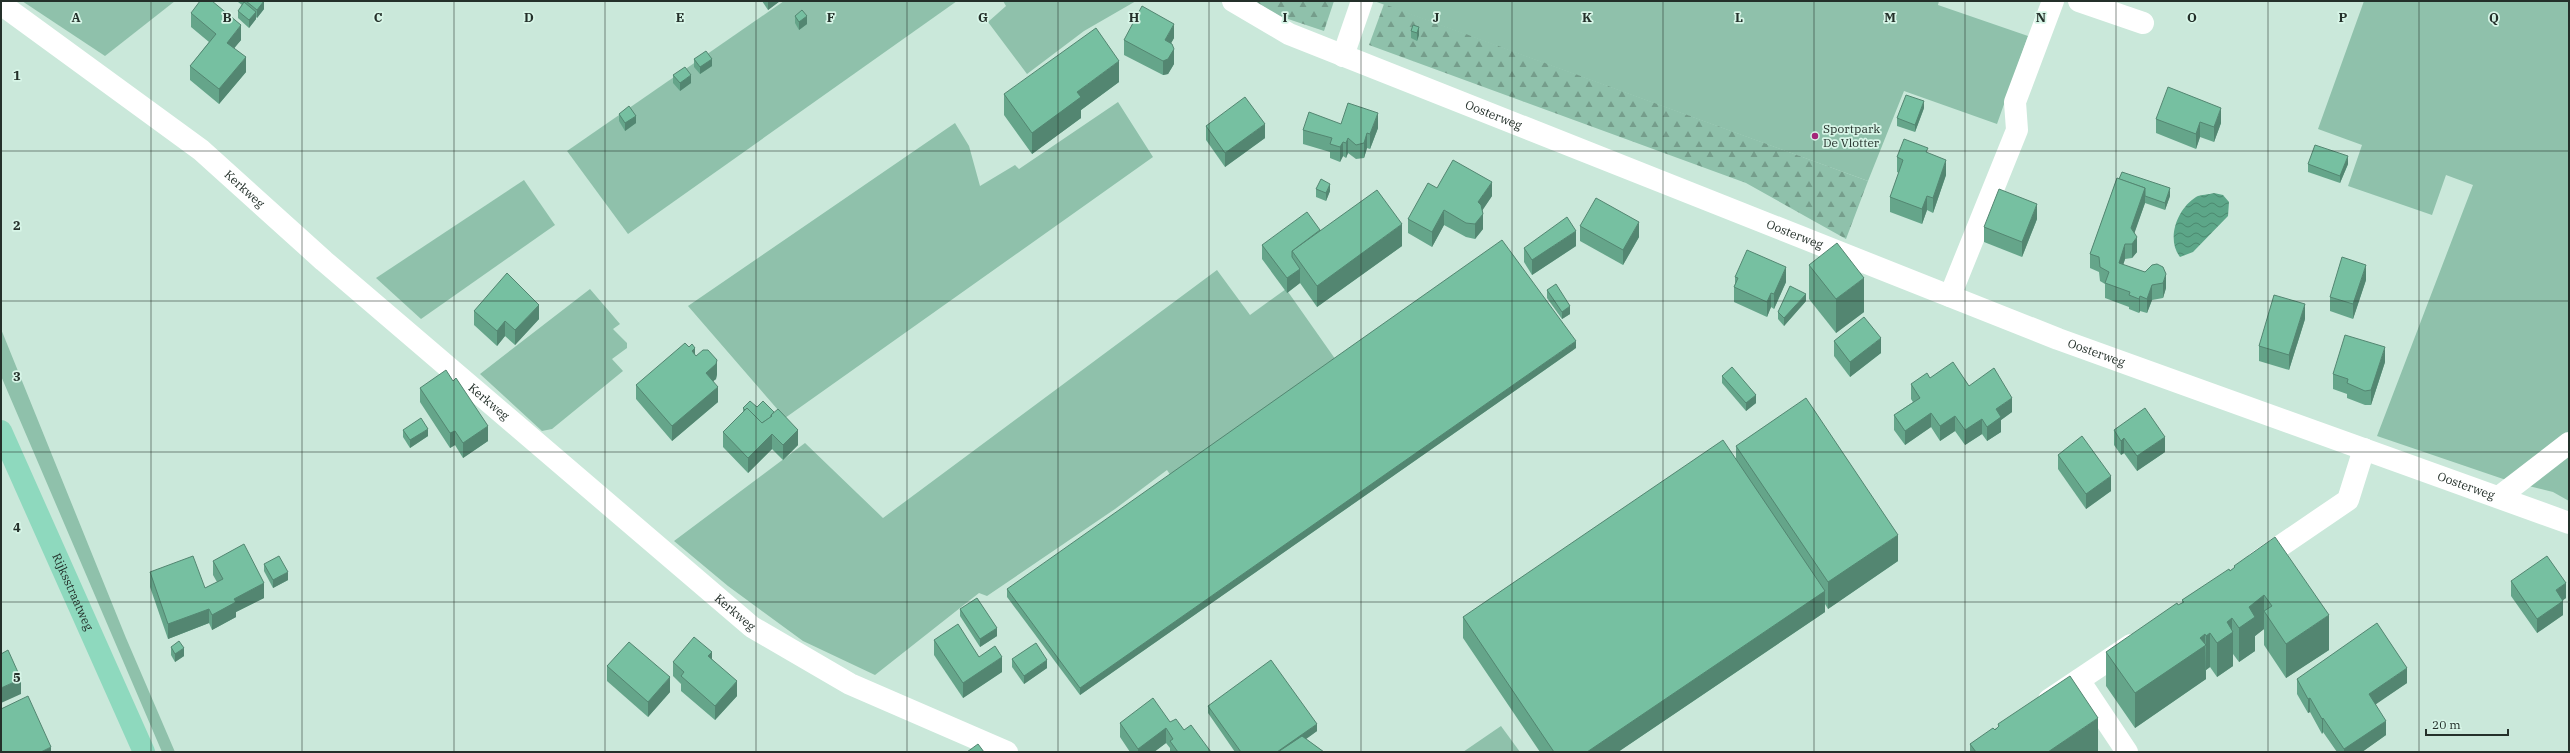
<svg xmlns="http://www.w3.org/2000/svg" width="2570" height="753" viewBox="0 0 2570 753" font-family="'IBM Plex Serif',serif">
  <defs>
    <pattern id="forest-firs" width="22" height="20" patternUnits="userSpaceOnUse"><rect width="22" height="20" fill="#8fc1ab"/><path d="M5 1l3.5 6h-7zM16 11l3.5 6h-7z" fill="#759d8b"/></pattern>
    <pattern id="water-waves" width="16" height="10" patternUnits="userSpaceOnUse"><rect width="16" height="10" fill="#5ca688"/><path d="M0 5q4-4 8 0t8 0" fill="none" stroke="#4c886f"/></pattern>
  </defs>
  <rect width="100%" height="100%" fill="#cae8da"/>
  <!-- green -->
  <g fill="#8fc1ab">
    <polygon points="22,1 175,1 105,56"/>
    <polygon points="784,1 957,1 628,234 567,151"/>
    <polygon points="1003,1 1136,1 1084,31 1027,74 988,22 1006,6"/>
    <polygon points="1374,1 1939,1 1938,5 2028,36 1997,124 1904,91 1868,181"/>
    <polygon points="2364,1 2569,1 2569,501 2553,492 2512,482 2377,436 2473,185 2446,175 2432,215 2348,186 2362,145 2318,129"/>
    <polygon points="1118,102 1153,157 785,418 688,306 955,123 969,146 980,186 1015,165 1019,169"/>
    <polygon points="524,180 555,225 421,319 376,278"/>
    <polygon points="1217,270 1250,315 1286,289 1338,363 1173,479 1167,470 1115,509 987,596 979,593 875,675 803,641 728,586 674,541 805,443 883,518"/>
    <polygon points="590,289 620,324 613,329 627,343 627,348 612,359 623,371 552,429 542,431 480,374"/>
    <polygon points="1,329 126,638 175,752 162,752 1,376"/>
    <polygon points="1501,726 1520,752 1463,752"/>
  </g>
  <!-- forest -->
  <g fill="url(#forest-firs)">
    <polygon points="1254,1 1334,1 1324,31 1279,16"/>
    <polygon points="1384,4 1868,181 1846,239 1746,183 1369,45"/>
  </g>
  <!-- water -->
  <path fill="url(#water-waves)" d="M2214,193l9,2 6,7 -1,14 -35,36 -13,5c-14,-18 -3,-48 16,-60 5,-3 13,-2 18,-4z"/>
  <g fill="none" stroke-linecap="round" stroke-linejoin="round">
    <!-- minor -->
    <g stroke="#fff" stroke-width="22">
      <path id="s1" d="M1233,1l56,33 769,305 511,184"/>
      <polyline points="2079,1 2143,23"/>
      <path id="s2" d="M1,4l200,146 123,111 428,366 98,57 157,68"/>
      <polyline points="1343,56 1362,1"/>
      <polyline points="1950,296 2017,130 2015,102 2053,1"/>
      <polyline points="2499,497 2569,443"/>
      <polyline points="2257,562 2348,500 2364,449"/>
      <polyline points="2079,680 2127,752"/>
      <polyline points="2049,700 2131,645"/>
    </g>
    <!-- major -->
    <path stroke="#8ed9be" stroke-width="22" id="s3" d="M1,431l143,321"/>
  </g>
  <!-- wall -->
  <g fill="#65a58a">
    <polygon points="238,1 264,1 264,9 257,18 256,17 256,19 249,28 238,18 238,11 242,5 238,2"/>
    <polygon points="762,1 780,1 768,10"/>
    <polygon points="191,13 241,40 234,48 246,72 219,104 190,80 190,66 209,42 191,27"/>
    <polygon points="795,16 807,24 799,30 795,23"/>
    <polygon points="1413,25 1419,35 1417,41 1411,38 1411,31"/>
    <polygon points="1174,38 1171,43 1174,64 1168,74 1163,75 1124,55 1124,40"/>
    <polygon points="694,59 712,66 700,74 694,67"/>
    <polygon points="673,75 691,83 680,91 673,83"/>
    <polygon points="1119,82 1081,110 1081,118 1032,154 1004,115 1004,94"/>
    <polygon points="1924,108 1915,132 1897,126 1897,118"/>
    <polygon points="619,114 636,123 625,131 619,121"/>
    <polygon points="2156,119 2221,123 2214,142 2200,137 2196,149 2156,133"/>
    <polygon points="1341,124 1378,128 1370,149 1367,148 1364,158 1356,159 1348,153 1346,158 1343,156 1340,162 1330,158 1330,152 1303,144 1303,130"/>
    <polygon points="1206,126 1265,138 1225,167 1206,140"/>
    <polygon points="1928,153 1946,175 1933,213 1927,210 1922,224 1890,212 1890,197 1899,173 1897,172 1897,157"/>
    <polygon points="2308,164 2348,164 2340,183 2308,172"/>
    <polygon points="2117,178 2170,196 2165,210 2145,203 2134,233 2137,252 2132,258 2125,259 2123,265 2145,272 2157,264 2166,288 2163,298 2152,300 2147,313 2140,311 2139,313 2129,309 2129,307 2105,298 2105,284 2100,281 2099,272 2090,268 2090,254"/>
    <polygon points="1437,188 1492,196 1482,210 1483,229 1475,239 1466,237 1444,225 1432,247 1408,233 1408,219"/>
    <polygon points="1316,189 1330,191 1326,201 1316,197"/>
    <polygon points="2037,219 2022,257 1984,242 1984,227"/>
    <polygon points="1580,226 1639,237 1623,265 1580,241"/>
    <polygon points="1320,230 1402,246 1317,307 1300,283 1287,293 1262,259 1262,245"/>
    <polygon points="1576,246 1532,275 1524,262 1524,248"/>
    <polygon points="1809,265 1864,312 1836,333 1809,299"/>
    <polygon points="1735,277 1786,282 1774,309 1771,307 1767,317 1734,302 1734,287 1735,284"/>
    <polygon points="2366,280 2353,319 2330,311 2330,297"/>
    <polygon points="1547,290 1570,314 1562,319 1547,298"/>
    <polygon points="1806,301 1784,326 1778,319 1778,312"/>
    <polygon points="474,311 539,319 515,345 505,336 497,346 474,325"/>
    <polygon points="2305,319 2289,370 2259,361 2259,346"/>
    <polygon points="1834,341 1881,353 1850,377 1834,356"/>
    <polygon points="1576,348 1080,695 1007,597 1007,589"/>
    <polygon points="695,355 717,374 716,379 713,381 718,402 672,441 636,399 636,385"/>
    <polygon points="2385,362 2371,405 2365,405 2347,398 2347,394 2333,389 2333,374"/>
    <polygon points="1722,376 1756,403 1746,411 1722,383"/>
    <polygon points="1930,378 1969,386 2012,412 2001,420 2001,432 1987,441 1982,434 1965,445 1955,431 1940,441 1931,427 1905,445 1894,430 1894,415 1913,402 1911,399 1911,384"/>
    <polygon points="420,388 488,441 463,458 455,445 450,448 420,402"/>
    <polygon points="763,401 798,445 783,460 772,449 748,473 723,447 723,432 743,412 743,408 757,407"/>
    <polygon points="403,430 428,436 410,448 403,437"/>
    <polygon points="2114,430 2165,452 2137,471 2124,453 2121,455 2114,445"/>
    <polygon points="1736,446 1898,561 1828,609 1825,604 1825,612 1618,752 1540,752 1463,638 1463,617 1736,459"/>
    <polygon points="2058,455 2111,491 2086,509 2058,469"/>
    <polygon points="213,561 264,598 236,612 236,617 212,630 209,623 168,639 150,587 150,572 205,588 217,582 213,575"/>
    <polygon points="264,564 288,580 273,588 264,571"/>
    <polygon points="2234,566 2329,650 2286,678 2264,645 2264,629 2255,636 2255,651 2239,662 2233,654 2233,666 2217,677 2210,667 2206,670 2206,669 2206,679 2135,728 2106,686 2106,652 2182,603 2182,600 2234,568"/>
    <polygon points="2511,581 2566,598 2563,600 2563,615 2537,633 2511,596"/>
    <polygon points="960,609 997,636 980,647 960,616"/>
    <polygon points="934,640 979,657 1002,672 963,698 934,655"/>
    <polygon points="171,647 184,656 175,662 171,655"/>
    <polygon points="712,659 737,696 715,720 681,691 681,684 673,676 673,662"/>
    <polygon points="1012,659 1047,668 1024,684 1012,667"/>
    <polygon points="607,666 670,692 648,717 607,681"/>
    <polygon points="2297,679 2407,683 2375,704 2386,735 2362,752 2337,752 2323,732 2322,734 2310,712 2308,713 2297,694"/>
    <polygon points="1208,706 1317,731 1306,739 1324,752 1235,752 1208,713"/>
    <polygon points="1170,722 1184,730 1211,752 1170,752 1170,748 1166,743 1154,752 1130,752 1120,737 1120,723"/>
    <polygon points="1998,724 2098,752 1970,752 1970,744 1998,727"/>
  </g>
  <!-- shaded-wall -->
  <g fill="#538671">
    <polygon points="264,1 264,9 257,18 257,10"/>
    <polygon points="769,1 780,1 768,10 768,2"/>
    <polygon points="256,12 256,19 249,28 249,20"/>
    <polygon points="807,16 807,24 799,30 799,22"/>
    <polygon points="1174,24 1174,38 1165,54 1165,40"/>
    <polygon points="241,25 241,40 227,57 227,43"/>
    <polygon points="1419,27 1419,35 1417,41 1417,33"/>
    <polygon points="1174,49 1174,64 1168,74 1163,75 1163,61"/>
    <polygon points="246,57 246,72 219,104 219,89"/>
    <polygon points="712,59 712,66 700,74 700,67"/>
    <polygon points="1119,61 1119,82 1081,110 1081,118 1032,154 1032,133 1077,92"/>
    <polygon points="691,75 691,83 680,91 680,83"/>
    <polygon points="1924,101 1924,108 1915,132 1915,125"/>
    <polygon points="2221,108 2221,123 2214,142 2214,127"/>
    <polygon points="1378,113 1378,128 1370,149 1370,134"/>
    <polygon points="636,116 636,123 625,131 625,123"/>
    <polygon points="2200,122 2200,137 2196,149 2196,134"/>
    <polygon points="1265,124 1265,138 1225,167 1225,153"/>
    <polygon points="1367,133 1367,148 1364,158 1364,143"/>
    <polygon points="1348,138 1348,153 1346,158 1346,143"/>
    <polygon points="1343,142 1343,156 1340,162 1340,147"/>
    <polygon points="2348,156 2348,164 2340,183 2340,176"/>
    <polygon points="1946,160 1946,175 1933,213 1933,198"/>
    <polygon points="1492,182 1492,196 1478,217 1478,202"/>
    <polygon points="1330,184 1330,191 1326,201 1326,193"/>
    <polygon points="2145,188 2145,203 2131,243 2131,228"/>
    <polygon points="2170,188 2170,196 2165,210 2165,203"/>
    <polygon points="1927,196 1927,210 1922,224 1922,209"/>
    <polygon points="2037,204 2037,219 2022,257 2022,242"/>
    <polygon points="1444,210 1444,225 1432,247 1432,232"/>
    <polygon points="1483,214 1483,229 1475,239 1475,224"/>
    <polygon points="1639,222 1639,237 1623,265 1623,250"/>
    <polygon points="1402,224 1402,246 1317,307 1317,286"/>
    <polygon points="1576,231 1576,246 1532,275 1532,260"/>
    <polygon points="2137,237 2137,252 2132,258 2132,244"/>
    <polygon points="2125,244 2125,259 2119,278 2119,263"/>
    <polygon points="2366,265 2366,280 2353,319 2353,304"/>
    <polygon points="1786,267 1786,282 1774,309 1774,294"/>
    <polygon points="1300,269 1300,283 1287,293 1287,278"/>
    <polygon points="2166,274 2166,288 2163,298 2163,283"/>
    <polygon points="1864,278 1864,312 1836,333 1836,299"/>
    <polygon points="2152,285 2152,300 2147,313 2147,299"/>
    <polygon points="1771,293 1771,307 1767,317 1767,302"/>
    <polygon points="1806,294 1806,301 1784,326 1784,318"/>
    <polygon points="2140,296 2140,311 2139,313 2139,299"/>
    <polygon points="2305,304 2305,319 2289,370 2289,355"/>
    <polygon points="539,305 539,319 515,345 515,330"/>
    <polygon points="1570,306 1570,314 1562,319 1562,312"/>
    <polygon points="505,321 505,336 497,346 497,331"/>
    <polygon points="1881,338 1881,353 1850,377 1850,362"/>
    <polygon points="1576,341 1576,348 1080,695 1080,688"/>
    <polygon points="2385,347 2385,362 2371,405 2371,390"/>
    <polygon points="695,348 695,363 692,351"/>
    <polygon points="717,360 717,374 716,379 706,387 706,373"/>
    <polygon points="718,387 718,402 672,441 672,426"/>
    <polygon points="1756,395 1756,403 1746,411 1746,403"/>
    <polygon points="2012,398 2012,412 2001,420 2001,432 1987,441 1987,427 1996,409"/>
    <polygon points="1931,413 1931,427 1905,445 1905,431"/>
    <polygon points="1955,416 1955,431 1940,441 1940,426"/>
    <polygon points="1982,419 1982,434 1965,445 1965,430"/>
    <polygon points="488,426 488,441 463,458 463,443"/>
    <polygon points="428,429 428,436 410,448 410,440"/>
    <polygon points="798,430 798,445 783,460 783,445"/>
    <polygon points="455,431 455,445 450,448 450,433"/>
    <polygon points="772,434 772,449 748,473 748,458"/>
    <polygon points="2165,437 2165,452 2137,471 2137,456"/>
    <polygon points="2124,438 2124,453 2121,455 2121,441"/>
    <polygon points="2111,476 2111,491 2086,509 2086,494"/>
    <polygon points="1898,535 1898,561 1828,609 1828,582"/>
    <polygon points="288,572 288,580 273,588 273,580"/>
    <polygon points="264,583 264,598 236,612 236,617 212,630 212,615 234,599"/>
    <polygon points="2566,583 2566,598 2556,605 2556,590"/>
    <polygon points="1825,591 1825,612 1618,752 1587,752"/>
    <polygon points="2264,595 2264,629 2255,636 2255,651 2239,662 2239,628 2249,607"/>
    <polygon points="2563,601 2563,615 2537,633 2537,619"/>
    <polygon points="209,609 209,623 168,639 168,624"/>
    <polygon points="2329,615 2329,650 2286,678 2286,644"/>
    <polygon points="2232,618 2232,633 2233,632 2233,666 2217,677 2217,643 2227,622"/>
    <polygon points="997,628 997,636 980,647 980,639"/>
    <polygon points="2210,633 2210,667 2206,670 2206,636"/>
    <polygon points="2205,634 2206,679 2135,728 2135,693 2200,638"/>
    <polygon points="184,648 184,656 175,662 175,654"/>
    <polygon points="712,652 712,667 708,656"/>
    <polygon points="1002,657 1002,672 963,698 963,683"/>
    <polygon points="1047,660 1047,668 1024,684 1024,676"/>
    <polygon points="2407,668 2407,683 2369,709 2369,694"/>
    <polygon points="670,677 670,692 648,717 648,702"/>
    <polygon points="21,679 21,694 1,703 1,688"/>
    <polygon points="737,681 737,696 715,720 715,706"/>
    <polygon points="2310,698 2310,712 2308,713 2308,699"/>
    <polygon points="2098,718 2098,752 2048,752"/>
    <polygon points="2323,718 2323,732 2322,734 2322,719"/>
    <polygon points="2386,721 2386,735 2362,752 2344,752 2344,749"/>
    <polygon points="1317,724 1317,731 1288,752 1277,752"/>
    <polygon points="1166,728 1166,743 1154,752 1138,752 1138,749"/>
    <polygon points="51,747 51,752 41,752"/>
  </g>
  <!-- building -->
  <g fill="#76c0a1" stroke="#538671">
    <polygon points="200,1 212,1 241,25 227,43 246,57 219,89 190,66 216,34 191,13"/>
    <polygon points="246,1 264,1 257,10"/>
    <polygon points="244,2 256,12 249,20 238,11"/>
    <polygon points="1142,6 1174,24 1165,40 1172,44 1174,49 1168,59 1163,61 1124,40"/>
    <polygon points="802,10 807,16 799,22 795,16"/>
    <polygon points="1413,25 1419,27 1417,33 1411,31"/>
    <polygon points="1096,28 1119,61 1077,92 1081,97 1032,133 1004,94"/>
    <polygon points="706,51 712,59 700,67 694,59"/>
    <polygon points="685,67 691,75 680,83 673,75"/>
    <polygon points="2168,87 2221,108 2214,127 2200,122 2196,134 2156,119"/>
    <polygon points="1906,95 1924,101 1915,125 1897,118"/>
    <polygon points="1245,97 1265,124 1225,153 1206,126"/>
    <polygon points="1348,103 1378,113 1370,134 1367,133 1364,143 1356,145 1348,138 1346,143 1343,142 1340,147 1330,144 1332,138 1303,130 1309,112 1341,124"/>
    <polygon points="629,106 636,116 625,123 619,114"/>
    <polygon points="1904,139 1928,148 1926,152 1946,160 1933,198 1927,196 1922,209 1890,197 1903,160 1897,157"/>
    <polygon points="2315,145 2348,156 2340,176 2308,164"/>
    <polygon points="1453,160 1492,182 1478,202 1481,205 1483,214 1475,224 1466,223 1444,210 1432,232 1408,219 1428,183 1437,188"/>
    <polygon points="2122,172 2170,188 2165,203 2145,196 2145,188 2119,179"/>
    <polygon points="2117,178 2145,188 2131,228 2137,237 2132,244 2125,244 2119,263 2145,272 2152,265 2157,264 2163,267 2166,274 2163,283 2152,285 2147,299 2140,296 2139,299 2129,295 2130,292 2105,283 2109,272 2100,267 2099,257 2090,254"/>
    <polygon points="1321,179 1330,184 1326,193 1316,189"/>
    <polygon points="1999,189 2037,204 2022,242 1984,227"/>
    <polygon points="1377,190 1402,224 1317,286 1292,251"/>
    <polygon points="1596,198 1639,222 1623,250 1580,226"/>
    <polygon points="1307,212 1320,230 1292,251 1292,257 1300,269 1287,278 1262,245"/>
    <polygon points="1567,217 1576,231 1532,260 1524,248"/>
    <polygon points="1502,240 1576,341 1080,688 1007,589"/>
    <polygon points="1837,243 1864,278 1836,299 1809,265"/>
    <polygon points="1747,250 1786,267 1774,294 1771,293 1767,302 1734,287 1738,278 1735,277"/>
    <polygon points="2342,257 2366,265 2353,304 2330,297"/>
    <polygon points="507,273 539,305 515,330 505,321 497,331 474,311"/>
    <polygon points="1556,284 1570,306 1562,312 1547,290"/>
    <polygon points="1790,286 1806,294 1784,318 1778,312"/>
    <polygon points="2274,295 2305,304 2289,355 2259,346"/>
    <polygon points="1864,317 1881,338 1850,362 1834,341"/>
    <polygon points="2345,335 2385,347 2371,390 2365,391 2347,383 2348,379 2333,374"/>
    <polygon points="685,343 689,347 692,344 695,348 692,351 696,356 703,350 708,350 717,360 716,364 706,373 718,387 672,426 636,385"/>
    <polygon points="1953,362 1969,386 1994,368 2012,398 1996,409 2001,417 1987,427 1982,419 1965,430 1955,416 1940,426 1931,413 1905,431 1894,415 1920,398 1911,384 1927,373 1930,378"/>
    <polygon points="1732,367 1756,395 1746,403 1722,376"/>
    <polygon points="446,370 453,381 456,378 488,426 463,443 455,431 450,433 420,388"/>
    <polygon points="1806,398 1898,535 1828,582 1736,446"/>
    <polygon points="750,401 757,407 763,401 774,412 771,415 771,417 762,423 747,408 745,410 743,408"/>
    <polygon points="747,408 762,423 772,416 771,415 778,409 798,430 783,445 772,434 748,458 723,432"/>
    <polygon points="2145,408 2165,437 2137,456 2124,438 2121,441 2114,430"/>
    <polygon points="421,418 428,429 410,440 403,430"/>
    <polygon points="2082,436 2111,476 2086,494 2058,455"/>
    <polygon points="1723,440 1825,591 1587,752 1554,752 1463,617"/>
    <polygon points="2275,537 2329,615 2286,644 2264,611 2272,606 2264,595 2249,607 2255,617 2239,628 2232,618 2227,622 2233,632 2217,643 2210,633 2206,636 2205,634 2200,638 2206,645 2135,693 2106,652 2177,603 2178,605 2184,602 2182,600 2229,569 2230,571 2235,567 2234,566"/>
    <polygon points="244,544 264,583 234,599 236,602 212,615 209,609 168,624 150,572 193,556 205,588 223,579 213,561"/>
    <polygon points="279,556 288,572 273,580 264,564"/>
    <polygon points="2547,556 2566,583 2556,590 2563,601 2537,619 2511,581"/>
    <polygon points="977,598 997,628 980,639 960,609"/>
    <polygon points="2377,623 2407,668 2369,694 2386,721 2344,749 2323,718 2322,719 2310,698 2308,699 2297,679"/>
    <polygon points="958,624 979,657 995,646 1002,657 963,683 934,640"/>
    <polygon points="694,637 712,652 708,656 737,681 715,706 681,676 684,672 673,662"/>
    <polygon points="179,641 184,648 175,654 171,647"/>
    <polygon points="629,642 670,677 648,702 607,666"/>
    <polygon points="1036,643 1047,660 1024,676 1012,659"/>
    <polygon points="8,650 21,679 1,688 1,654"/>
    <polygon points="1271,660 1317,724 1277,752 1241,752 1208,706"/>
    <polygon points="2070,676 2098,718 2048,752 1976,752 1970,744 1993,728 1995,730 1999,726 1998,724"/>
    <polygon points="28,696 51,747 41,752 1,752 1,709"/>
    <polygon points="1153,698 1170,722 1176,719 1184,730 1191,725 1211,752 1178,752 1170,741 1173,739 1166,728 1138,749 1120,723"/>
    <polygon points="1302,736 1324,752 1278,752"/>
    <polygon points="978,744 984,752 967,752"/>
  </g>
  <!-- grid -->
  <path fill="none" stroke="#24302a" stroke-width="1" stroke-opacity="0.55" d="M151,1v751M302,1v751M454,1v751M605,1v751M756,1v751M907,1v751M1058,1v751M1209,1v751M1361,1v751M1512,1v751M1663,1v751M1814,1v751M1965,1v751M2116,1v751M2268,1v751M2419,1v751M1,151h2568M1,301h2568M1,452h2568M1,602h2568"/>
  <!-- markers -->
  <circle fill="#a42779" stroke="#d7f5e7" stroke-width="1.5" cx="1815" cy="136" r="4"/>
  <g text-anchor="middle" stroke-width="3.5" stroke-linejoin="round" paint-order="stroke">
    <!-- street labels -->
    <g font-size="12" fill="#24302a" stroke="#d7f5e7">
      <text dy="4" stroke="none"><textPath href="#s1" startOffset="285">Oosterweg</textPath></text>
      <text dy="4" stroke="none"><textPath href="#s2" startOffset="306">Kerkweg</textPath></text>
      <text dy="4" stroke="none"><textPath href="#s1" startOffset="609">Oosterweg</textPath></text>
      <text dy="4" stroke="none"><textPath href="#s1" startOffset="933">Oosterweg</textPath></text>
      <text dy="4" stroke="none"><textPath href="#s2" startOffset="630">Kerkweg</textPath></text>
      <text dy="4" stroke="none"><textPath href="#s1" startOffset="1326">Oosterweg</textPath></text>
      <text dy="4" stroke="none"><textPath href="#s3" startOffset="176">Rijksstraatweg</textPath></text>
      <text dy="4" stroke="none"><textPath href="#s2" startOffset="954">Kerkweg</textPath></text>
    </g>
    <!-- poi labels -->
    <g font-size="12" fill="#24302a" stroke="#d7f5e7" text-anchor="start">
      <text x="1823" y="133">Sportpark<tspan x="1823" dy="14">De Vlotter</tspan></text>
    </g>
  </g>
  <g font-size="13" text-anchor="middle" font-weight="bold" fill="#24302a" stroke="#d7f5e7" stroke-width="3.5" stroke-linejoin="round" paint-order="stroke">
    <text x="76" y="22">A</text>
    <text x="227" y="22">B</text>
    <text x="378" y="22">C</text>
    <text x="529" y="22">D</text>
    <text x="680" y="22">E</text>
    <text x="831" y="22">F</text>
    <text x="983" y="22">G</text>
    <text x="1134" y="22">H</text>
    <text x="1285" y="22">I</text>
    <text x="1436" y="22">J</text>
    <text x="1587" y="22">K</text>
    <text x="1739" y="22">L</text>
    <text x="1890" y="22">M</text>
    <text x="2041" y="22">N</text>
    <text x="2192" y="22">O</text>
    <text x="2343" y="22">P</text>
    <text x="2494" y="22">Q</text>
    <text x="17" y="80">1</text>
    <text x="17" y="230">2</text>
    <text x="17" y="381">3</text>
    <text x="17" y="532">4</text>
    <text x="17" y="682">5</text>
  </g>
  <!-- border -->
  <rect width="2570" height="753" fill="none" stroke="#24302a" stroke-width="4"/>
  <!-- scale -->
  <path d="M2426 729v6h82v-6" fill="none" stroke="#24302a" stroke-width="2"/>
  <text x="2432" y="729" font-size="12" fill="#24302a" stroke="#d7f5e7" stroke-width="3" paint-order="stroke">20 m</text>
</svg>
